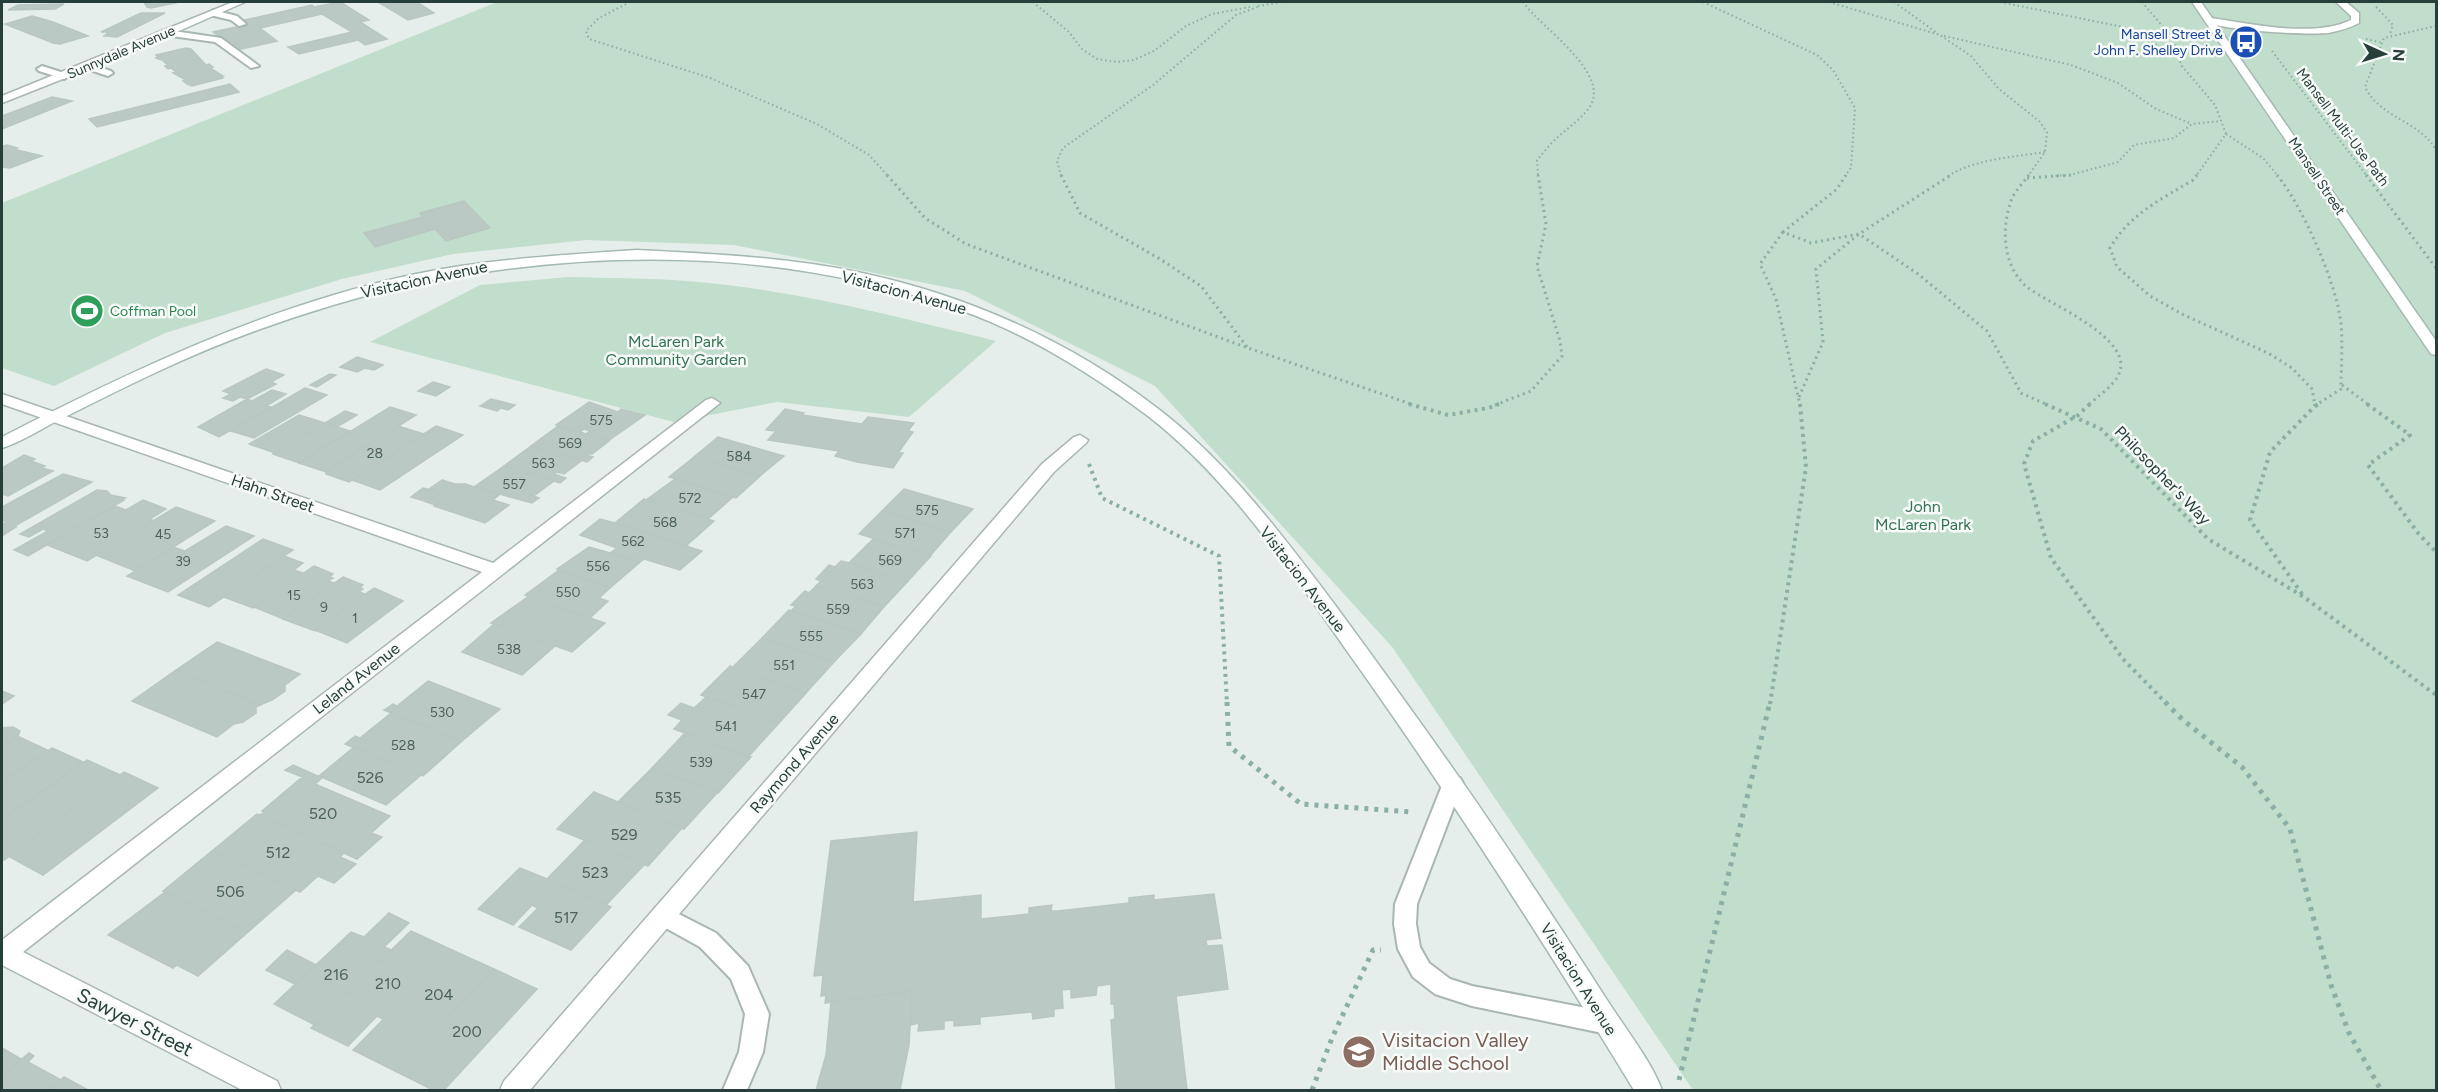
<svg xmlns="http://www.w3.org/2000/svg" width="2438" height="1092" viewBox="0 0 2438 1092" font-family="Figtree,sans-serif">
  <rect width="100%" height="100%" fill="#e6eeeb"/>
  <!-- green -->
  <g fill="#c1ddcb">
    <polygon points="497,2 2436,2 2436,1090 1693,1090 1393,648 1155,386 965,291 734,245 586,240 453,254 342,279 165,333 54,386 2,368 2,203"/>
    <path d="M568,277c40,1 80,1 119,4 105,8 207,35 309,60l-87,76 -132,-15 -103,20 -304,-80 110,-57z"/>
  </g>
  <!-- building -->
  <g fill="#bbc9c4" stroke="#b9c7c2" stroke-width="1.5">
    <polygon points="144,2 180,2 151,8 147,7"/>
    <polygon points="340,2 369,20 360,22 387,39 365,45 358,40 299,54 288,47 352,32 322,14 260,28 277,41 237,50 213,32 250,24 245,20 312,5 314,7"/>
    <polygon points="378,2 417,2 434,13 408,20"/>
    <polygon points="64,4 55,9 8,10 18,5"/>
    <polygon points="141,13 165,13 117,37 104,36 109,32 101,32"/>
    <polygon points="32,16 53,22 88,36 60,44 53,43 5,24"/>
    <polygon points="186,48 191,49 206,65 209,64 213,67 210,68 223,76 221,76 223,78 192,86 187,84 183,81 186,80 173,73 176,72 171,68 168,69 165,66 168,65 162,60 156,58 158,57 156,55"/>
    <polygon points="230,84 239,92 97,127 89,119"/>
    <polygon points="52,97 72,101 2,129 2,116"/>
    <polygon points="7,145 17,148 13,149 42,156 10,168 2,167 2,146"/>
    <polygon points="464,201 490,228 446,241 435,229 375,247 364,233 423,217 420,213"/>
    <polygon points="357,357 383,365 374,370 365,368 357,372 340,367"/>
    <polygon points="266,369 284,375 271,382 276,384 247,399 240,397 233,401 223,398 231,394 223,391"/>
    <polygon points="330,374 336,375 317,387 310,385"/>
    <polygon points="433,382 450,387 436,396 418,391"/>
    <polygon points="305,388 327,395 254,438 231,431"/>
    <polygon points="272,390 286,394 266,406 271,407 219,437 198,427 247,399 252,401"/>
    <polygon points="491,399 515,405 508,410 501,408 497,411 480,406"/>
    <polygon points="589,402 618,412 621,409 645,415 608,441 586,434 590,431 584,429 580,432 556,425"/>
    <polygon points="390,407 416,415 326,472 299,463"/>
    <polygon points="785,409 804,413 802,415 862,424 868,417 914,423 908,431 913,432 898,453 903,453 893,468 857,462 835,456 839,451 768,440 776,431 766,430"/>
    <polygon points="345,411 357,415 337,427 325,423"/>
    <polygon points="299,415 325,423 275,453 249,444"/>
    <polygon points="325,423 350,431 299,463 273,454"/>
    <polygon points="398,426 424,434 349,482 326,474 326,472"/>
    <polygon points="436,426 463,435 380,490 352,480"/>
    <polygon points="558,426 580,432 609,441 592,454 581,453 593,457 587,462 531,446"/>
    <polygon points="718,437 784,456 760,476 694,457"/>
    <polygon points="531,446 574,459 581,461 564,474 557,472 554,474 566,478 560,483 504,466"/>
    <polygon points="24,455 35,459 31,461 45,466 42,468 53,471 8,496 2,494 2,468"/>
    <polygon points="694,457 760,476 736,498 669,477"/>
    <polygon points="504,466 554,481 535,495 527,494 539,498 532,503 474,487"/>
    <polygon points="63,474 92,482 15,526 2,520 2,507"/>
    <polygon points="675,479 733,497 708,519 646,500"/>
    <polygon points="442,480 455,484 464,484 435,505 427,502 440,493 429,489"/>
    <polygon points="465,484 499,495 493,500 509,505 485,523 434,506"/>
    <polygon points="423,488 440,493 427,502 411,497"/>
    <polygon points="904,489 973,509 951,532 882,511"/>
    <polygon points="97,490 107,491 111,495 125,498 122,499 124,500 28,556 14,550 48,531 43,529 29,537 20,534"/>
    <polygon points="644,499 646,500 714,521 686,546 615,523"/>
    <polygon points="143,500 166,509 150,519 154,521 87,561 47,545 115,506 126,510"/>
    <polygon points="176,507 215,521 135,571 96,555"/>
    <polygon points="882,511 951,532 930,556 859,534"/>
    <polygon points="600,519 615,523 702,551 680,570 644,559 639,563 610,553 617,548 580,535"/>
    <polygon points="4,523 16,527 2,536 2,525"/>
    <polygon points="226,526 254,536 168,592 127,576 173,547 185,551"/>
    <polygon points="263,539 293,550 209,607 178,595"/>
    <polygon points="873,539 930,556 931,556 908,581 849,563"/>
    <polygon points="589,547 610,553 639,563 610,588 557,569"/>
    <polygon points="284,556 303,563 294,570 303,573 253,608 224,597"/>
    <polygon points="841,561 849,563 908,581 884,607 816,586 821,581 816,579 829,565 835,567"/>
    <polygon points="314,566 333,574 329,577 333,578 328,581 334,583 283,619 254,607"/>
    <polygon points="559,570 610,588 599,598 608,601 590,618 525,595"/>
    <polygon points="343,577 363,585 360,587 363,589 359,592 365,594 315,631 283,619"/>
    <polygon points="816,586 884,607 861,634 791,611 796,606 791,605 805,591 809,593"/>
    <polygon points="374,588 403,601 347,643 315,630"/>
    <polygon points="529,596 590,618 605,623 572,652 491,623"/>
    <polygon points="789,610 791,611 861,634 834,662 762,638"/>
    <polygon points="494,624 555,646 522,675 462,652"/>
    <polygon points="762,638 834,662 806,693 733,667"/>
    <polygon points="217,642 300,674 285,685 285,691 272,700 260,705 176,670"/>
    <polygon points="730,666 733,667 806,693 779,723 701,695"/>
    <polygon points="176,670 260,705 256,707 256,713 243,722 234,724 217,737 132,701"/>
    <polygon points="428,681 500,709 462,741 384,710 393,704 397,706"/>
    <polygon points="2,691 14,696 2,704"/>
    <polygon points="706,697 779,723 748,757 674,729 682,720 668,715 681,703 694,708"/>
    <polygon points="391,713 462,741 423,776 345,744 355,736 360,738"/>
    <polygon points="13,727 20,731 18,736 2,746 2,728"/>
    <polygon points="685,733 748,757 751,757 718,793 652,768"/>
    <polygon points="17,736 47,750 2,782 2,747"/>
    <polygon points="354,747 421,775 386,805 319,776"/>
    <polygon points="52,748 83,762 2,820 2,782"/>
    <polygon points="87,760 120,775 4,860 2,859 2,820"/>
    <polygon points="293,765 322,778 315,784 390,816 371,833 382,837 357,859 260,815 265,812 262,811 300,779 305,778 285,770"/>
    <polygon points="652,768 717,793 684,829 618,802"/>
    <polygon points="124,772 158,788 43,875 8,856"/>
    <polygon points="594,792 618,802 682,828 648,866 557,829"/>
    <polygon points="257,814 344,853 340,857 356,864 334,883 318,876 300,892 212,851"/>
    <polygon points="917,832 913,902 981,895 981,919 1029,914 1029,908 1052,905 1051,911 1058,911 1129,903 1129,898 1154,895 1154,900 1214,894 1221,938 1206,940 1207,946 1222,945 1228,989 1176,996 1187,1090 1116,1090 1111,1020 1115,1019 1114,1004 1111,1004 1111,984 1097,986 1096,995 1071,998 1071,989 1062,990 1063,1008 1054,1009 1054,1016 1033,1019 1032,1012 980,1017 980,1024 954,1026 954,1020 944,1021 944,1029 918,1031 919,1023 911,1025 912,991 825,1003 826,995 821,996 823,975 814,976 831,841"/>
    <polygon points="585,840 644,865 606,905 547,879"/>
    <polygon points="212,851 296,890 248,932 163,891"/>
    <polygon points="520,868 547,879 611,907 571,950 519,927 538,908 532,905 513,925 478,909"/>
    <polygon points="165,892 248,932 198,976 177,965 173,968 108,935"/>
    <polygon points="389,913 409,923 384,947 392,950 315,1025 274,1004 351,932 364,937"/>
    <polygon points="411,931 452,950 383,1019 377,1016 348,1046 311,1028"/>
    <polygon points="287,950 316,965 295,984 266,970"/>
    <polygon points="452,950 494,969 397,1072 353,1050"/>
    <polygon points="494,969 537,989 444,1090 433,1090 397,1072"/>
    <polygon points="912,991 909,1045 900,1090 816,1090 826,1055 831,1002"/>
    <polygon points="2,1048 21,1059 2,1076"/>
    <polygon points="29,1053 34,1056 28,1062 61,1080 49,1090 2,1090 2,1076"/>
    <polygon points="64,1077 88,1090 49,1090"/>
  </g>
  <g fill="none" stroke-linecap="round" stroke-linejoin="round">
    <defs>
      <g id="lane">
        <polygon points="213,10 237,16 246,24 239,26 231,20 210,15 209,13"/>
        <polygon points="167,30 221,38 259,66 251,68 215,42 164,35 164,31"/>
        <polygon points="87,63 111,71 113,73 108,76 84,68 84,64"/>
        <polygon points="42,66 67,74 69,76 64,79 39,71 37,69"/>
        <polygon points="1453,775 1460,778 1463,783 1417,904 1416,924 1420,947 1429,963 1450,979 1472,986 1607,1012 1615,1015 1619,1023 1615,1031 1607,1034 1472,1006 1435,994 1413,977 1398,949 1394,924 1395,904 1443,783 1446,778"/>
        <polygon points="663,906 716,933 748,966 751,973 769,1014 763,1052 747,1090 723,1090 739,1052 745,1014 731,979 700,947 655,922 652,915 655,908"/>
      </g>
      <g id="street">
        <polygon points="233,2 245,2 131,52 2,103 2,96"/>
        <path d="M2336,2h10l13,11v10c-10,5 -20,8 -31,10 -21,2 -107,-2 -122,-12l5,-3c41,6 102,20 140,2v-4z"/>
        <polygon points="2,394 493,563 706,400 712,398 720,403 23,952 277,1081 281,1090 242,1090 2,965 2,940 482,572 2,404"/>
        <polygon points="1080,435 1088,440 1086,443 1054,472 530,1090 500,1090 504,1081 1042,464 1074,437"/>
      </g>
      <g id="secondary">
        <polygon points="2192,2 2201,2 2436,341 2436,355 2431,354"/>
        <path d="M637,250c76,4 151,7 225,23 108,23 212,70 299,138 68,53 122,125 174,194 47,64 94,129 140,195 45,66 89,133 132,200 18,28 44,61 55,90h-28c-91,-149 -185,-296 -287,-439 -58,-83 -119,-173 -199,-235 -56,-42 -122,-83 -188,-106 -155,-55 -326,-62 -488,-36 -20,3 -41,5 -61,10 -87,21 -171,49 -252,87 -35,16 -68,33 -102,50 -18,9 -36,21 -55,27v-11c133,-68 267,-132 414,-163 73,-15 147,-19 221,-24z"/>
      </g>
    </defs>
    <!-- lane casing -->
    <use href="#lane" stroke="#a9b6b2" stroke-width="4"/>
    <!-- street casing -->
    <use href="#street" stroke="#a9b6b2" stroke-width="3"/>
    <!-- secondary casing -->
    <use href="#secondary" stroke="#a5b9b4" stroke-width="3"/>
    <!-- path-far3 -->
    <g stroke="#89afa6" stroke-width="2" stroke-dasharray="1.5 3" stroke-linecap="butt">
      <polyline points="2,2 5,2"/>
      <polyline points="630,2 599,18 586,31 589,39 710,78 817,124 869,155 888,176"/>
      <polyline points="1033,2 1069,32 1082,49 1097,59 1117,62 1134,60 1154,51 1186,26 1212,14 1250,7"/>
      <path d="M1523,2c18,26 90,72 66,106 -8,11 -20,19 -30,28 -8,7 -15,16 -22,24l1,16"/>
      <polyline points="1703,2 1817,55 1833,70 1855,108 1851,168 1845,176"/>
      <polyline points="1829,2 1940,35 1971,56 1999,89 2039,121 2047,132 2045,152 2028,176"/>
      <polyline points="1894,2 1937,33"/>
      <polyline points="2000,2 2123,27 2178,56"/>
      <polyline points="2142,2 2174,40 2181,65 2215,105 2226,134 2196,176"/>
      <polyline points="1258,6 1281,2"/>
      <polyline points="2376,7 2393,25 2390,34"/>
      <path d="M2436,26l-52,12 -19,49c15,31 55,34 71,63"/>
      <polyline points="1944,36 2071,65 2118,83 2156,109 2192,124"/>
      <polyline points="2366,39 2383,43"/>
      <polyline points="2272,51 2367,176"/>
      <polyline points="2226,134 2263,158 2278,176"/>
      <polyline points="1061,176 1057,161 1063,148 1153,85 1236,15 1260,6"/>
      <path d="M1948,176c27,-17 66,-19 97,-24"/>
      <polyline points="2051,176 2070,175 2118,162 2134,145 2174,138 2192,124 2220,121"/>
    </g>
    <!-- path-far2 -->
    <g stroke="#89afa6" stroke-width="3" stroke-dasharray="2 4" stroke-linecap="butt">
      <polyline points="887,175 925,218 966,244 1248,348 1414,405"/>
      <polyline points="1061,175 1080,213 1160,259 1201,286 1247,347"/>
      <polyline points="1846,175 1837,189 1783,232 1811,243 1859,234 1918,274 1987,331 2021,393 2048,405"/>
      <path d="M2029,175c-6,8 -15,17 -18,26 -10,28 -8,66 16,86 21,17 111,52 91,89 -6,11 -21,21 -30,29"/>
      <path d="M2197,175l-4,5c-33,20 -63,34 -83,68l7,19 33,29 34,19 84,38 24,15 20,21 3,16"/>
      <path d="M2277,175c25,30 60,109 64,149 2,21 0,44 0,65l-25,16"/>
      <polyline points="2366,175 2436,268"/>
      <polyline points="2027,178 2071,175"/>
      <polyline points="1783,232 1760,264 1776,299 1800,405"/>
      <polyline points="2342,385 2369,405"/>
      <polyline points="1799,397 1823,342 1816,269 1859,234 1951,175"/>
      <polyline points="1495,405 1531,391 1562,356 1560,341 1537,266 1546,224 1538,175"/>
    </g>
    <!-- path-far1 -->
    <g stroke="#89afa6" stroke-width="4" stroke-dasharray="3 4.5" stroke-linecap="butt">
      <polyline points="1409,404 1448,415 1488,408 1499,404"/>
      <polyline points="2045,404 2101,429 2208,539 2304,597 2436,695"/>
      <polyline points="2090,404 2077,416 2033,441 2024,464 2051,558 2123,659 2167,704"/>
      <polyline points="2367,404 2410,435 2368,465 2418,533 2436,552"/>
      <polyline points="2315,406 2319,404"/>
      <polyline points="1089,464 1102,498 1219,556 1227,704"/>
      <polyline points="2302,594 2250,520 2270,452 2315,406 2315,404"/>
      <polyline points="1770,704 1806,467 1800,404"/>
    </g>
    <!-- path -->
    <g stroke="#89afa6" stroke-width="5" stroke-dasharray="4 6" stroke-linecap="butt">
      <polyline points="1227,702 1229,746 1301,804 1413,812"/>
      <polyline points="2165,702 2183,720 2242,767 2290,829 2331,985 2349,1033 2381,1090"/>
      <polyline points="1679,1080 1770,702"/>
      <polyline points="1312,1090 1332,1038 1373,950 1381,950"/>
    </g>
    <!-- lane -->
    <use href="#lane" fill="#fff" fill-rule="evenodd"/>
    <!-- street -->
    <use href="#street" fill="#fff" fill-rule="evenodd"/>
    <!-- secondary -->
    <use href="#secondary" fill="#fff" fill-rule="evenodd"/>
  </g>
  <!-- icons -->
  <defs>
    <symbol id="bus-disc" viewBox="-11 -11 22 22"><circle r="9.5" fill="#1a4fb4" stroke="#f7faf9"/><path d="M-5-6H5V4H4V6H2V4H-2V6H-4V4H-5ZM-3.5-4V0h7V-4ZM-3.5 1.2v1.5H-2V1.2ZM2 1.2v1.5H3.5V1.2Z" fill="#fff"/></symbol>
    <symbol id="stadium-disc" viewBox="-11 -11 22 22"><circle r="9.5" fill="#2e9e5b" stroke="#f7faf9"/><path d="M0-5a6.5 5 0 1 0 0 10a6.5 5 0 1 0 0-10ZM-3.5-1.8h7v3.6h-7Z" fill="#fff"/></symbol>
    <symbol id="school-disc" viewBox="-11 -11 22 22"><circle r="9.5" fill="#8d6e63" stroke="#f7faf9"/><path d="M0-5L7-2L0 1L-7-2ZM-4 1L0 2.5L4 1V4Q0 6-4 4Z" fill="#fff"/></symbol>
  </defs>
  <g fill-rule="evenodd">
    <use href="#bus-disc" x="2227" y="23" width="38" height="38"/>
    <use href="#stadium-disc" x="68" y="292" width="38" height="38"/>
    <use href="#school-disc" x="1340" y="1033" width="38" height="38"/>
  </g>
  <g text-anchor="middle" stroke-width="5" stroke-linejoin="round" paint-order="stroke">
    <!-- far-transit labels -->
    <g font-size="14" fill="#164399" stroke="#f7faf9" text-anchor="end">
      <text x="2223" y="39">Mansell Street &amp;<tspan x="2223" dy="16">John F. Shelley Drive</tspan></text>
    </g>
    <!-- far-street labels -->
    <g font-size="14" fill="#263f3a" stroke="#f7faf9">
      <text transform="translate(121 52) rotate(-23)" y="5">Sunnydale Avenue</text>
      <text transform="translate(2343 127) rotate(53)" y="5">Mansell Multi-Use Path</text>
      <text transform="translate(2317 176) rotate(56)" y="5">Mansell Street</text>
    </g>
    <!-- far-leisure labels -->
    <g font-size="14" fill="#27864d" stroke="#f7faf9" text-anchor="start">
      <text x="110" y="316">Coffman Pool</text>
    </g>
    <!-- number labels -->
    <g font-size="14" fill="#4b625c">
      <text x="601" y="425">575</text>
      <text x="570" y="448">569</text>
      <text x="375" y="458">28</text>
      <text x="739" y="461">584</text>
      <text x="543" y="468">563</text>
      <text x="514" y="489">557</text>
      <text x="690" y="503">572</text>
      <text x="927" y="515">575</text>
      <text x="665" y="527">568</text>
      <text x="101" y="538">53</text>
      <text x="905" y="538">571</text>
      <text x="163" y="539">45</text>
      <text x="633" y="546">562</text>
      <text x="890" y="565">569</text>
      <text x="183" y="566">39</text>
      <text x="598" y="571">556</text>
      <text x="862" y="589">563</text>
      <text x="568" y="597">550</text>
      <text x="294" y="600">15</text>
      <text x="324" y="612">9</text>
      <text x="838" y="614">559</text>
      <text x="355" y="623">1</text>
      <text x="811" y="641">555</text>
      <text x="509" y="654">538</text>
      <text x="784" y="670">551</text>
      <text x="754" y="699">547</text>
      <text x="442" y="717">530</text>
      <text x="726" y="731">541</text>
      <text x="403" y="750">528</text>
      <text x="701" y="767">539</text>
    </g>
    <!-- street labels -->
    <g font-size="16" fill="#263f3a" stroke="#f7faf9">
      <text transform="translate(424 279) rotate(-12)" y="6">Visitacion Avenue</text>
      <text transform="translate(904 292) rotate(15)" y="6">Visitacion Avenue</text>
      <text transform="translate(2163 475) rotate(46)" y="6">Philosopher's Way</text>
      <text transform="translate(273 493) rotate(19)" y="6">Hahn Street</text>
      <text transform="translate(1303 579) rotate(52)" y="6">Visitacion Avenue</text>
      <text transform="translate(356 678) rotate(-38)" y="6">Leland Avenue</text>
      <text transform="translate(794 763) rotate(-49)" y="6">Raymond Avenue</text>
      <text transform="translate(1579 979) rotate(58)" y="6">Visitacion Avenue</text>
    </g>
    <!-- park labels -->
    <g font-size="16" fill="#327451" stroke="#f7faf9">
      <text x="676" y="347">McLaren Park<tspan x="676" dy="18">Community Garden</tspan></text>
      <text x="1923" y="512">John<tspan x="1923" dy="18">McLaren Park</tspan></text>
    </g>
    <!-- near-number labels -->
    <g font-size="16" fill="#4b625c">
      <text x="370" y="783">526</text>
      <text x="668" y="803">535</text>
      <text x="323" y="819">520</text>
      <text x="624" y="840">529</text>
      <text x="278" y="858">512</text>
      <text x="595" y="878">523</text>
      <text x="230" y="897">506</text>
      <text x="566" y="923">517</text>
      <text x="336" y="980">216</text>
      <text x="388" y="989">210</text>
      <text x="439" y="1000">204</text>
      <text x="467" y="1037">200</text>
    </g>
    <!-- near-street labels -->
    <g font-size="20" fill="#263f3a" stroke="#f7faf9">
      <text transform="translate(135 1022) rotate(27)" y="7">Sawyer Street</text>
    </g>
    <!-- near-education labels -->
    <g font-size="20" fill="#785e54" stroke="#f7faf9" text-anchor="start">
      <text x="1382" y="1047">Visitacion Valley<tspan x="1382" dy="23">Middle School</tspan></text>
    </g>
  </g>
  <!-- border -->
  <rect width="2438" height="1092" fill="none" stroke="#263f3a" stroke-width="6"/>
  <!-- north arrow -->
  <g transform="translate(2384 54) rotate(94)" stroke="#f7faf9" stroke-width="4.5" paint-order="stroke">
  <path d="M0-4.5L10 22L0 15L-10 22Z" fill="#263f3a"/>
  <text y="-9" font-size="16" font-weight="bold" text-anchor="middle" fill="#263f3a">N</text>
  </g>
</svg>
